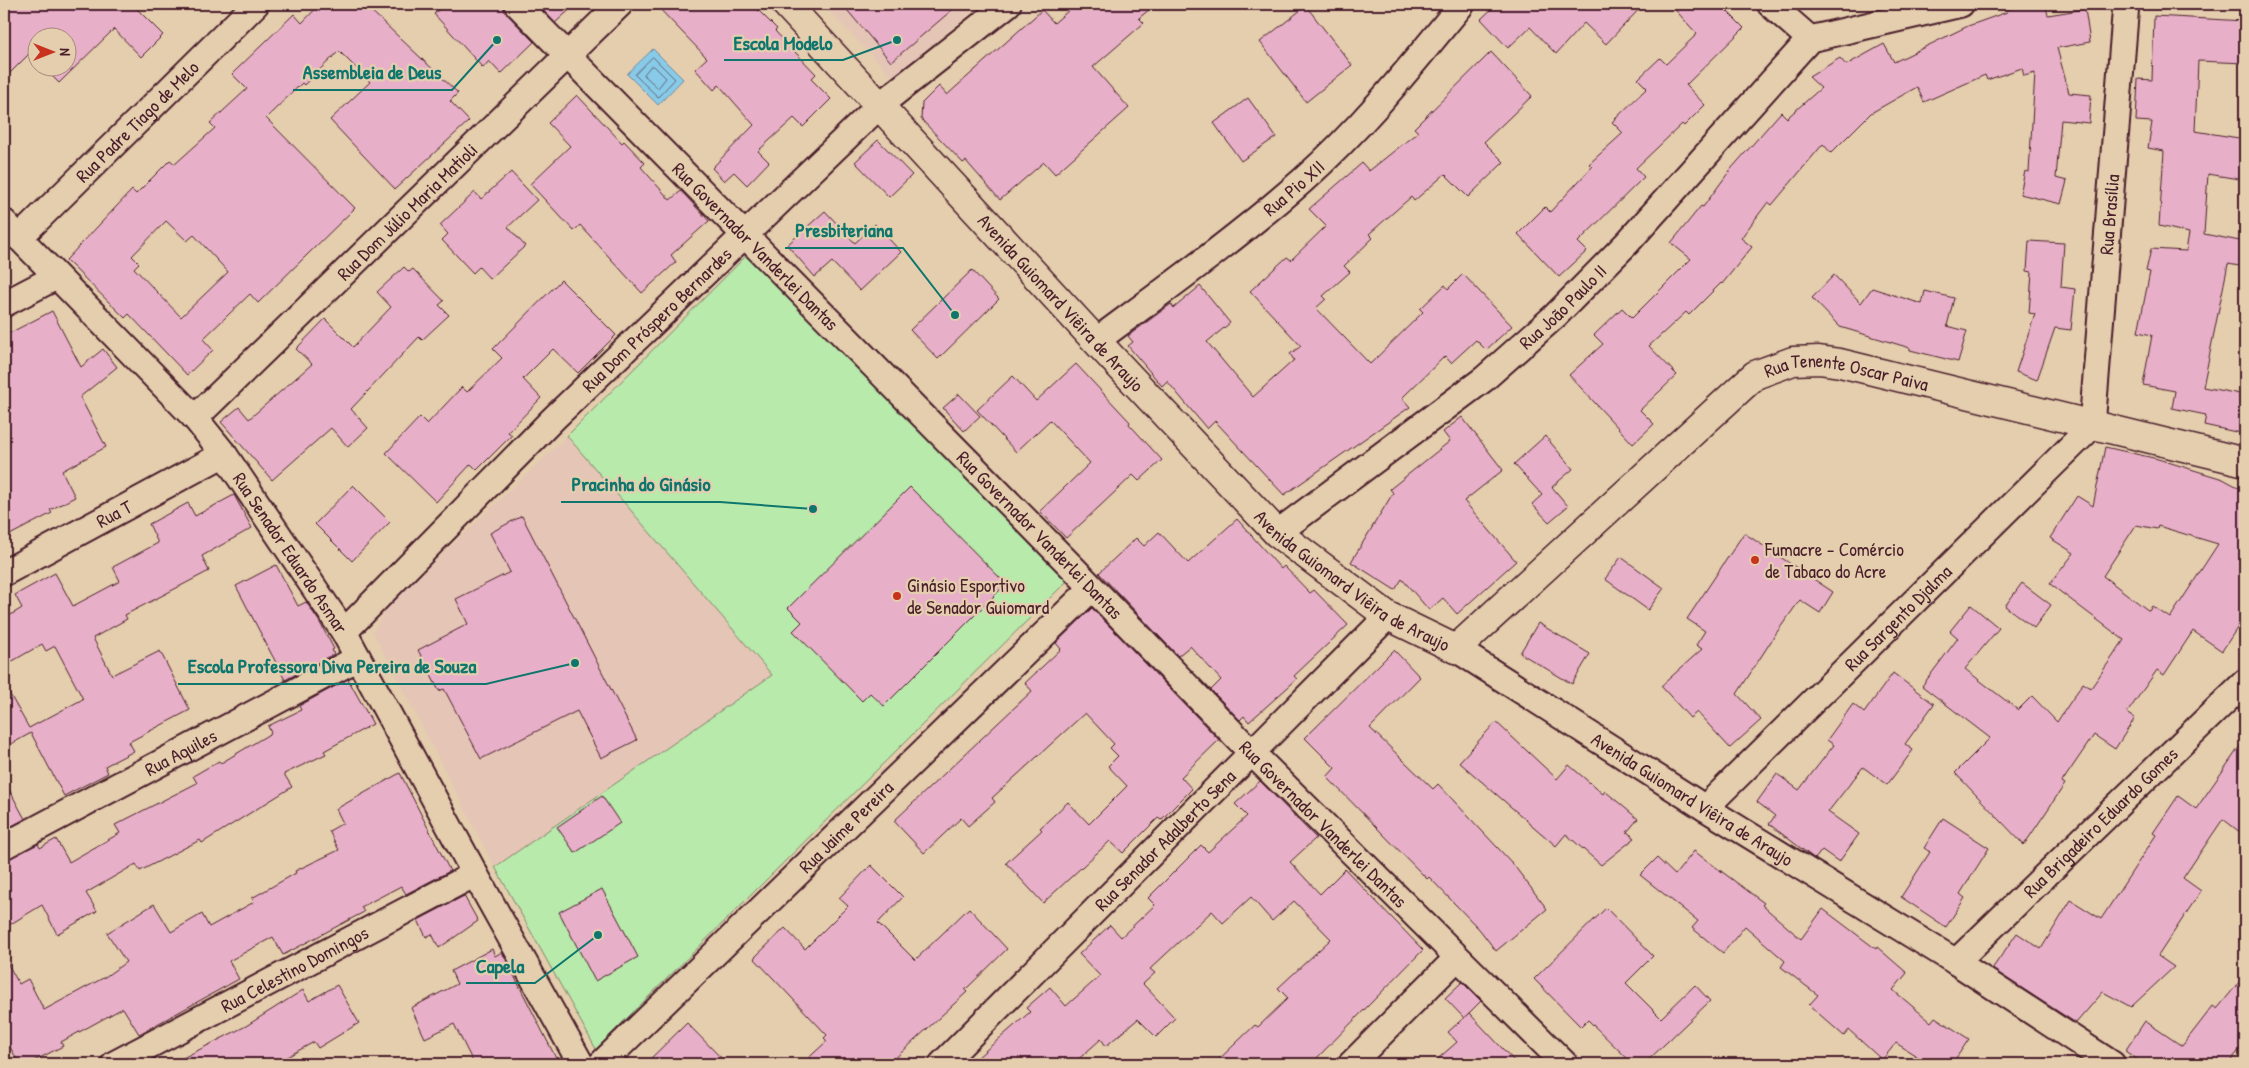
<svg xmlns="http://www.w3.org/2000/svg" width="2249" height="1068" viewBox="0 0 2249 1068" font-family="'Patrick Hand',sans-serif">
  <rect width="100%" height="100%" fill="#e4ceae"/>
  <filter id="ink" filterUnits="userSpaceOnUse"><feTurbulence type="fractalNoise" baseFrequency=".02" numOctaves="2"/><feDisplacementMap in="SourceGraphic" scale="10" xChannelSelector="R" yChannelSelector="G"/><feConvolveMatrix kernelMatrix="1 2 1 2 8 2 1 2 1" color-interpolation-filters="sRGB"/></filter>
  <g filter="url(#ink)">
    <!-- built -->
    <g fill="#e5c5b6">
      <polygon points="822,4 981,4 893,77"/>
      <polygon points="567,436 773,675 495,867 373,632 388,606"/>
    </g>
    <!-- green -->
    <polygon fill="#b7eaab" stroke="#80846b" points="748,254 1067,581 596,1049 495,867 772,675 567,436"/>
    <!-- water -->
    <polygon fill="#88cbe9" stroke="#6f869d" points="653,49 683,79 658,105 627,74"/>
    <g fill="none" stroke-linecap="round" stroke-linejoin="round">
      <!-- shore -->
      <g stroke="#636477" stroke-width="1">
        <polygon points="653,57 675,79 658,97 635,75"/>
        <polygon points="651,66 654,66 666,78 658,88 644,75"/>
      </g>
    </g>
    <!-- building -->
    <g fill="#e7b0c8" stroke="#4a1f2b" fill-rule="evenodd">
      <polygon points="4,4 132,4 163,35 141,57 114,29 59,83 44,68 68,68 68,38 38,38 38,61 30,53 4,79"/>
      <path d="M320,4h44l94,89 -8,8 19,20 -74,68 -65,-69 40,-38 -31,-31 -35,34 -2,-2 -36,35 89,90 -97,95 -8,-9 -47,45 10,11 -26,25 -58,-61 -4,4 -59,-58 66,-70 4,4 34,-34 5,4 40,-36 -5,-5 37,-34 -15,-15 62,-60 8,9zM166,221l21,20 7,-6 34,37 -47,45 -47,-49 5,-5 -7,-7z"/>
      <polygon points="445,4 503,4 507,14 534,42 501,74 489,61 483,68 434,14"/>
      <polygon points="537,4 576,4 555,23"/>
      <polygon points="655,4 752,4 777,29 775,31 816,74 811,79 831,99 803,127 794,118 758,151 769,162 747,185 734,172 724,181 712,168 754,125 719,85 714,90 695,69 707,58"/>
      <polygon points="842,4 959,4 891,62"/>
      <polygon points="1076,4 1156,4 1139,18 1144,23 1093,67 1129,108 1055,174 1044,162 1000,200 966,161 963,163 921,119 922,103 939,86 947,95 1042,10 1054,23"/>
      <polygon points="1497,4 1644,4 1606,44 1584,23 1556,54 1530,27 1508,48 1481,19"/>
      <polygon points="1670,4 1720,4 1744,28 1686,85 1705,105 1684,126 1682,124 1636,168 1644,177 1578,242 1587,251 1559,277 1518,234 1545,207 1550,212 1592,167 1589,164 1623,133 1612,122 1647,88 1638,79 1660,58 1666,64 1697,34"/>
      <polygon points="2028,4 2045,4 2048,15 2085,9 2090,42 2057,48 2069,93 2091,95 2089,123 2061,120 2056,178 2067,181 2061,204 2020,194 2025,171 2029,172 2035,73 2024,76 2022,68 1987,80 1985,75 1924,102 1917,87 1871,113 1831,153 1823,144 1772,205 1768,202 1741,238 1752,247 1722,284 1721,283 1689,315 1686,312 1649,346 1677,375 1640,410 1654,424 1633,444 1569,375 1603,344 1594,335 1622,308 1632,318 1691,259 1671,243 1701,206 1703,207 1731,169 1781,112 1787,118 1821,88 1809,77 1840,58 1846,65 1884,44 1894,62 1968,26 2007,12 2006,10"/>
      <polygon points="1306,6 1352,65 1306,102 1260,42"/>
      <polygon points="2154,16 2245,21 2245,63 2198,61 2195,131 2245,139 2245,180 2208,174 2204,234 2245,242 2245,267 2228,264 2203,387 2245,395 2245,434 2204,425 2206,415 2172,408 2175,391 2143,385 2152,335 2138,332 2150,272 2146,271 2151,249 2186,251 2189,233 2159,226 2164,151 2148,148 2152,122 2136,121 2138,79 2152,80"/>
      <polygon points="1491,52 1532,96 1484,142 1504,162 1468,197 1445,174 1414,201 1411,197 1369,234 1373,238 1344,266 1350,272 1323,296 1326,299 1316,308 1370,364 1423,312 1420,309 1445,285 1448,289 1463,274 1512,326 1486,350 1476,340 1451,363 1445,356 1402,398 1410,407 1284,495 1215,421 1207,429 1167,381 1162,386 1128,346 1133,342 1128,336 1171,304 1174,308 1200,286 1230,323 1207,342 1253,397 1294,360 1290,354 1301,346 1250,291 1287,257 1291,260 1326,226 1309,209 1362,163 1369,171 1418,132 1414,128"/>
      <polygon points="577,95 622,143 624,141 645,163 641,167 670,200 681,191 709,221 671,255 676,262 642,293 580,225 574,231 530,184 570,146 548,123"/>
      <polygon points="1248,98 1276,137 1241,161 1214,123"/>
      <polygon points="878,140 912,175 889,197 855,162"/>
      <polygon points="511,172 537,200 508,227 525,246 490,279 479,267 473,273 442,240 448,234 440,225 475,192 481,199"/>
      <polygon points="825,211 855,243 875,224 901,252 860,291 832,262 815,277 787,245"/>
      <polygon points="2029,241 2064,243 2061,287 2075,289 2071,330 2055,328 2037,380 2016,372 2035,314 2029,313 2032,272 2027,271"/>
      <polygon points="404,267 409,272 413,269 444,301 439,305 449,315 422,340 419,337 351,409 368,428 348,447 331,428 272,480 221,422 239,407 249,419 312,364 296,349 325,319 353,347 391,307 377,292"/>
      <polygon points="972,270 999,299 938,359 910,330"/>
      <polygon points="1834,275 1861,303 1872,288 1922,304 1925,291 1954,298 1947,326 1967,331 1958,362 1910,350 1910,348 1840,327 1812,298"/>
      <polygon points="561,280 616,335 578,373 553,349 523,379 541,398 508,432 512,435 477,470 471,464 436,502 386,453 420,417 427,424 462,387 467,392 502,358 493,349"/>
      <polygon points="52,311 81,367 103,349 117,367 80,397 106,447 62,471 75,497 50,510 52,513 4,538 4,336"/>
      <polygon points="1076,364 1130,422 1129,424 1162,460 1139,481 1133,475 1066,538 1040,511 1090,463 1050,420 1016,452 977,410 1013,376 1036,401"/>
      <polygon points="959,394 980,416 964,431 943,408"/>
      <polygon points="1462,417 1503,470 1464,501 1516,561 1457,614 1443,598 1429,610 1402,579 1395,590 1351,562 1393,493 1390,489 1450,441 1443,432"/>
      <polygon points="1545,436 1573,469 1552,487 1568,506 1549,522 1532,504 1542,495 1514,464"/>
      <path d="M2105,447l53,12 65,20 22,12v125l-23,35 -29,-20 -29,44 -7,-5 -30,43 8,5 -20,31 -21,-14 -32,47 3,2 -41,61 -69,-72 35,-35 -68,-52 36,-48 -8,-7 21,-26 28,23 -34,41 53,41 14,-14 25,26 26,-39 8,5 33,-48 -74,-56 24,-31 -24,-15 27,-42 16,10zM2136,525l21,4 1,-3 60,18 -48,74 -18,-12 -3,5 -46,-35z"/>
      <polygon points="353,485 390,522 352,561 315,524"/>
      <polygon points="910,487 1006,584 884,706 870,693 862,701 793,631 802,622 788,608"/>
      <polygon points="234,495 252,528 202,556 209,571 125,615 127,619 93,638 112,675 160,651 190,710 129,742 134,751 105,766 108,773 64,796 31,733 4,748 4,684 29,728 83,699 55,646 46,651 42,644 4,666 4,619 22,608 15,595 55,573 73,606 120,581 113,567 158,543 149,524 188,503 195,516"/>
      <polygon points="522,516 637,740 601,758 577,711 481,759 444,689 439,691 418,650 468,624 456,599 510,572 490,533"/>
      <polygon points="1237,519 1281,569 1284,566 1310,593 1314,590 1348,625 1294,676 1297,679 1249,722 1244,716 1240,720 1211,690 1221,680 1190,646 1178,656 1099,573 1136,538 1144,546 1159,532 1188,563"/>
      <polygon points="1744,533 1833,592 1820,613 1800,600 1777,632 1737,694 1761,720 1730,748 1697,712 1690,718 1661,686 1702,649 1696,645 1705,631 1687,619"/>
      <polygon points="1621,557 1664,588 1648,610 1605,579"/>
      <polygon points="276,565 298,606 306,602 319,621 334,649 332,650 334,654 285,680 236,586"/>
      <polygon points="2022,583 2051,605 2034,628 2005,606"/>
      <polygon points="1092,608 1219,740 1181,777 1192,789 1161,820 1158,818 1123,853 1110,841 1043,903 1006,863 1042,830 1040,828 1068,802 1089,824 1127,786 1108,766 1118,756 1110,748 1114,744 1085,713 992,798 995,802 968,826 961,818 924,853 894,821 1032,691 1025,683 1061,649 1056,643"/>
      <polygon points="1538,623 1590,654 1572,684 1520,653"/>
      <polygon points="1394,650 1420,677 1370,728 1433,789 1438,784 1512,863 1547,909 1496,951 1480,930 1429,877 1427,879 1327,777 1335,768 1305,738"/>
      <polygon points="1893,673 1934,704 1905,744 1913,750 1887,785 1863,767 1828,812 1859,834 1839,862 1822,850 1815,859 1769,824 1775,816 1757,802 1777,774 1799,790 1834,745 1827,740 1853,704 1864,713"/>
      <polygon points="348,679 373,724 324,751 326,754 284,774 292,787 202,843 200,840 140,871 136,864 86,893 97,911 57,934 42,905 4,928 4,860 38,844 40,848 56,839 69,862 120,833 115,825 197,783 193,776 219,761 221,763 271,733 268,726 301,710 299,706"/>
      <polygon points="1496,722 1557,779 1569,765 1603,794 1605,791 1638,819 1627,832 1635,838 1601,865 1566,834 1556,846 1459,762"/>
      <polygon points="2245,739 2245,836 2223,819 2183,878 2201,891 2158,956 2174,967 2131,1007 2103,992 2076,1023 1992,969 2017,933 2041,949 2071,900 2101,919 2156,835 2153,833 2178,796 2196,809"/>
      <polygon points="400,773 450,871 406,894 401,886 361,907 364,912 283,955 273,937 229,961 239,979 139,1034 123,1008 61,1042 63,1046 28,1064 19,1064 4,1035 4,957 19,984 28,979 44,1010 105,977 126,962 107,933 154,904 171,932 202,914 209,927 254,902 252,898 296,873 295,871 339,850 329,831 343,823 336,809"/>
      <polygon points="4,780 25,819 4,830"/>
      <polygon points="1260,781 1316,838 1290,862 1320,894 1345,869 1423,950 1311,1064 1214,1064 1255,1025 1258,1027 1288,998 1278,988 1331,939 1294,901 1272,921 1251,897 1223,923 1212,911 1150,969 1155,973 1143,984 1175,1018 1156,1037 1138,1019 1106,1046 1101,1039 1073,1064 970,1064 1030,1012 1026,1008 1050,987 1066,1006 1100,976 1079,954 1110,925 1121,937 1155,905 1148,898 1201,845 1208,852 1247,816 1235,804"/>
      <polygon points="602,796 620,823 575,853 557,827"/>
      <polygon points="1943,818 1989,848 1960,894 1965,898 1946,927 1901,897 1930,852 1924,848"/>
      <polygon points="1694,851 1764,903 1762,905 1801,939 1823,909 1876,949 1877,947 1907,973 1893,990 1931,1022 1935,1017 1969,1039 1952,1064 1929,1064 1896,1043 1882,1060 1849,1030 1844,1036 1809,1005 1818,995 1781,967 1785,961 1745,926 1723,953 1692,928 1698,921 1640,875 1657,858 1675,875"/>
      <polygon points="871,865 903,897 878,923 915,960 969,908 1007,949 965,990 967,992 889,1064 802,1064 827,1041 824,1038 827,1035 754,958 785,928 805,949 848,906 839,898"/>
      <polygon points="602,889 638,957 595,981 559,912"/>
      <polygon points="464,896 478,921 439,948 432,934 426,937 418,920"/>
      <polygon points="1606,908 1653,956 1626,983 1661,1018 1695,985 1710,1001 1644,1064 1633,1064 1588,1020 1581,1027 1534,979"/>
      <polygon points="492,949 495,956 502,952 559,1064 474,1064 454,1024 425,1038 411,1008 457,984 451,971"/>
      <polygon points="2245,975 2245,1043 2228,1064 2144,1064 2125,1051 2145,1021 2182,1046 2213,1006 2217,1009"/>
      <polygon points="1462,982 1481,1001 1464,1018 1445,998"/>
      <polygon points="337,985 359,1023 318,1048 314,1042 274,1064 171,1064 246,1026 303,990 309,1001"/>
      <polygon points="1469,1013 1517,1064 1432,1064 1457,1042 1448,1032"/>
      <polygon points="687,1023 727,1064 645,1064"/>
    </g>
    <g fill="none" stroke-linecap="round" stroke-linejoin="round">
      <defs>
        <g id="street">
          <path id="s1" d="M517,4l558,566 178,184 312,310"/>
          <polyline points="1770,4 1810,39"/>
          <path id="s2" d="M4,222l191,196 29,36 120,178 131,242 106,190"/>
          <path id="s3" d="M19,238l237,-234"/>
          <polyline points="4,304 56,277"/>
          <path id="s4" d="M1096,341c70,-52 141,-103 206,-160 60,-53 110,-116 160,-177"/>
          <path id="s5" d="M195,418l425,-414"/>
          <path id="s6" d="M1277,533l207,-154 72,-64 72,-73 182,-203 151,-35"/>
          <path id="s7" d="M4,573l220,-119"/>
          <path id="s8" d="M344,632l209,-213 328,-315 127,-100"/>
          <path id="s9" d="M1456,649l249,159 251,154 156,102"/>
          <path id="s10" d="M1705,808l387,-382 34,-422"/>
          <path id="s11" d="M4,846l354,-188"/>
          <path id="s12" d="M1956,962l289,-280"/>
          <path id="s13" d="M114,1064l361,-190"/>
          <path id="s14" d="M601,1064l490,-475"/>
          <path id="s15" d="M942,1064l446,-448"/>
          <polyline points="1351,1064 1457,958"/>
        </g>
        <g id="secondary">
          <path id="s16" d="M786,4l310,337 181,192 111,83 68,33 299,-274 38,-14 26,-1 21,3 405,99"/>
        </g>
      </defs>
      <!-- street casing -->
      <use href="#street" stroke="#4a1f2b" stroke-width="29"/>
      <!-- secondary casing -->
      <use href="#secondary" stroke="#4a1f2b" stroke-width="31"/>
      <!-- street -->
      <use href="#street" stroke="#e4ceae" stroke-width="25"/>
      <!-- secondary -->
      <use href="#secondary" stroke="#e4ceae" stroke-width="28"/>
    </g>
  </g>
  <!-- markers -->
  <g fill="#c8321e" stroke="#e4ceae" stroke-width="2">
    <circle cx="1755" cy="560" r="5"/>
    <circle cx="897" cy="596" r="5"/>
  </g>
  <g text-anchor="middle" stroke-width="4.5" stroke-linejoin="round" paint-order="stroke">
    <!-- street labels -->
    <g font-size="19" fill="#4a1f2b" stroke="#e4ceae">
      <text dy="7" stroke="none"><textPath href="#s3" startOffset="166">Rua Padre Tiago de Melo</textPath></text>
      <text dy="7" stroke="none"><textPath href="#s4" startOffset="250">Rua Pio XII</textPath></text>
      <text dy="7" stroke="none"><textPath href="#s5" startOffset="296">Rua Dom Júlio Maria Matioli</textPath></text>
      <text dy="7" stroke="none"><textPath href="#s10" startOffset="756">Rua Brasília</textPath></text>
      <text dy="7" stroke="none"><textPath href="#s1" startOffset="340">Rua Governador Vanderlei Dantas</textPath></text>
      <text dy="7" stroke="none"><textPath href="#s16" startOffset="406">Avenida Guiomard Viêira de Araujo</textPath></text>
      <text dy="7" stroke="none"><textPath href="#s6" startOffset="365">Rua João Paulo II</textPath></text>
      <text dy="7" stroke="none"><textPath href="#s8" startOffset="442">Rua Dom Próspero Bernardes</textPath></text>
      <text dy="7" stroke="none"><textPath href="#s16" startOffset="1436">Rua Tenente Oscar Paiva</textPath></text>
      <text dy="7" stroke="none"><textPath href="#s7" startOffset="125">Rua T</textPath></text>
      <text dy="7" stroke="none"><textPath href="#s1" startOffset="745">Rua Governador Vanderlei Dantas</textPath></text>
      <text dy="7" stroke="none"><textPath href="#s2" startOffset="439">Rua Senador Eduardo Asmar</textPath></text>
      <text dy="7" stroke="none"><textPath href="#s16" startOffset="811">Avenida Guiomard Viêira de Araujo</textPath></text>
      <text dy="7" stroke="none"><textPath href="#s10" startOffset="271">Rua Sargento Djalma</textPath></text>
      <text dy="7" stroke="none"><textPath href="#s11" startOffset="200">Rua Aquiles</textPath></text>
      <text dy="7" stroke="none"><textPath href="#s9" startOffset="280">Avenida Guiomard Viêira de Araujo</textPath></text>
      <text dy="7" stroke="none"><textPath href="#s12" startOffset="201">Rua Brigadeiro Eduardo Gomes</textPath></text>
      <text dy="7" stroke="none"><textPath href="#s1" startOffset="1150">Rua Governador Vanderlei Dantas</textPath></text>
      <text dy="7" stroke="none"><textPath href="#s14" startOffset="341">Rua Jaime Pereira</textPath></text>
      <text dy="7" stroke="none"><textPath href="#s15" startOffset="316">Rua Senador Adalberto Sena</textPath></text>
      <text dy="7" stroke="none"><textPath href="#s13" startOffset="204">Rua Celestino Domingos</textPath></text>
    </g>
    <!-- poi labels -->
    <g font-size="19" fill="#4a1f2b" stroke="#e4ceae" text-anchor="start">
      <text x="1765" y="556">Fumacre - Comércio<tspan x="1765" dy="22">de Tabaco do Acre</tspan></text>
      <text x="907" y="592">Ginásio Esportivo<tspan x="907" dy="22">de Senador Guiomard</tspan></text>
    </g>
  </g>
  <!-- callouts -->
  <path fill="none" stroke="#0f766e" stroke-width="2" d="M897 40L843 60H724M497 40L452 90H293M955 315L903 248H785M813 509L720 502H561M575 663L486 684H178M598 935L535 983H466"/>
  <g fill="#0f766e" stroke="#e4ceae" stroke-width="2">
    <circle cx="897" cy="40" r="5"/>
    <circle cx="497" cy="40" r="5"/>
    <circle cx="955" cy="315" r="5"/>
    <circle cx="813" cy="509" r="5"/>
    <circle cx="575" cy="663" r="5"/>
    <circle cx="598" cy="935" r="5"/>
  </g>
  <g font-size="20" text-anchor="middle" font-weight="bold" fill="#0f766e" stroke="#e4ceae" stroke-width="4.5" stroke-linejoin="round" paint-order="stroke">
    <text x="783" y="50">Escola Modelo</text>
    <text x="372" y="79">Assembleia de Deus</text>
    <text x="844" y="237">Presbiteriana</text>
    <text x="641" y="491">Pracinha do Ginásio</text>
    <text x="332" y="673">Escola Professora Diva Pereira de Souza</text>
    <text x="500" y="973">Capela</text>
  </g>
  <!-- margin -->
  <rect width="2249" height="1068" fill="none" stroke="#e4ceae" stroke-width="20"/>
  <rect x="10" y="10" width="2229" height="1048" fill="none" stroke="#4a1f2b" stroke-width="2" filter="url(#ink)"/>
  <!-- north arrow -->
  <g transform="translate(52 52) rotate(90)"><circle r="24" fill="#e4ceae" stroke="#a6887a"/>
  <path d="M0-4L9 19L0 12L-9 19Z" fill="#c8321e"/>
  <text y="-8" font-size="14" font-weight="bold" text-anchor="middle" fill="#4a1f2b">N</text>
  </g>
</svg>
